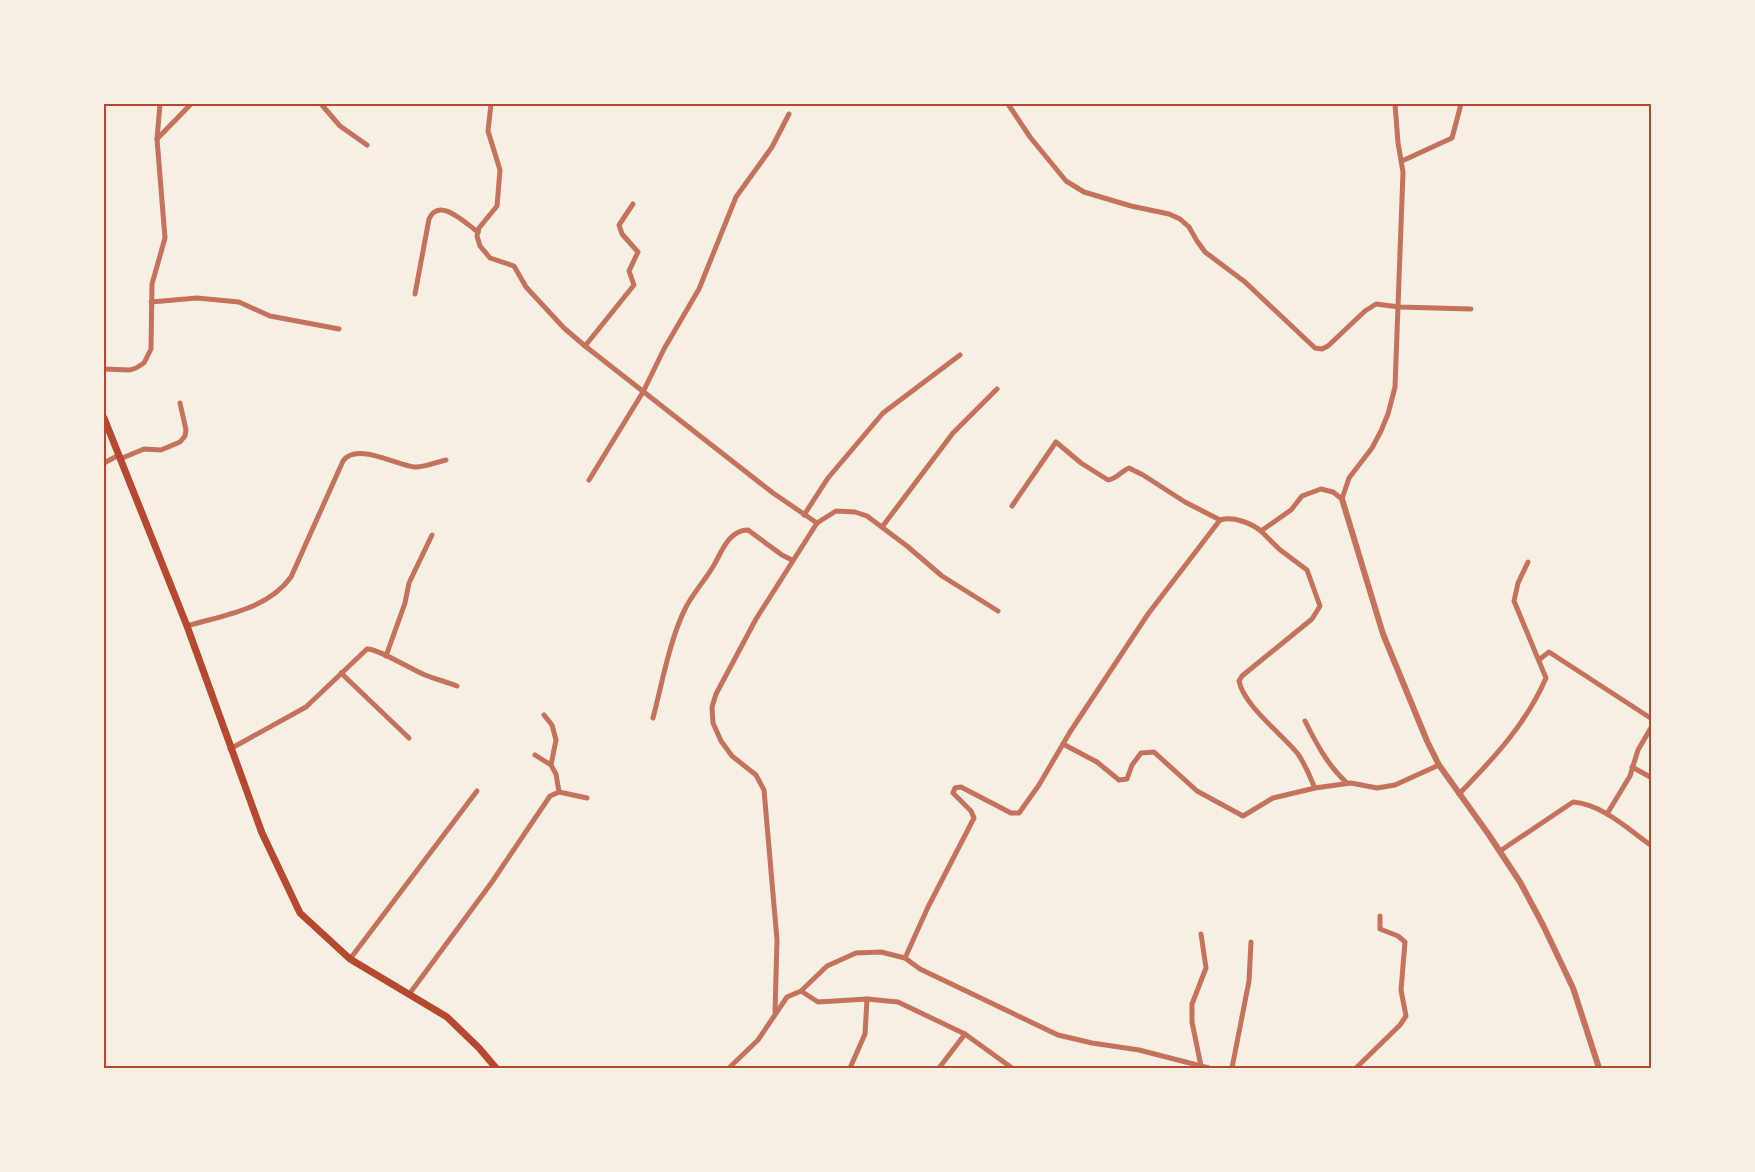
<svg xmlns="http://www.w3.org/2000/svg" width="1755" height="1172" viewBox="0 0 1755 1172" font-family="'Fira Sans Condensed',sans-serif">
  <rect width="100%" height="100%" fill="#f6efe4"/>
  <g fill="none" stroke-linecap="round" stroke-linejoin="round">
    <!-- minor -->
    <g stroke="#c5725c" stroke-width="5">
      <polyline points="321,104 340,126 367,145"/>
      <polyline points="491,104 488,131 500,170 497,206 479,228 477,236 480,246 490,258 514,266 526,287 564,328 585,346 773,493 817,523"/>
      <polyline points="1008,104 1030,137 1066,181 1084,192 1131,206 1169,214 1180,219 1189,227 1197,241 1205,252 1245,282 1315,348 1322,349 1328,346 1365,311 1376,304 1399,307 1471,309"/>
      <polyline points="157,139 191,104"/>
      <polyline points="1402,161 1452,138 1461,104"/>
      <path d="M415,294l14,-75c10,-23 36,4 49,13"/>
      <polyline points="151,302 197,298 239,302 270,316 339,329"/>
      <polyline points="585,346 634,285 629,271 638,252 622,234 619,225 633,204"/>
      <polyline points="104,369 130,370 136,368 144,363 151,349 152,284 165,238 157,139 160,104"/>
      <polyline points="120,459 144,449 161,450 180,442 185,436 186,430 180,403"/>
      <polyline points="104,463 119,455"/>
      <polyline points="589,480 643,392 664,349 699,289 736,197 772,147 789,114"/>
      <path d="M1012,506l44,-64 25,21 27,17c9,-1 13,-9 21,-12l14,7 42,27 35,18"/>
      <polyline points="804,515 828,478 883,413 960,355"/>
      <polyline points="882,527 953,433 997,389"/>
      <path d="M1261,531l18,18 28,21 13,36 -8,13 -70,57 -3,5c5,25 43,53 59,73 7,10 12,23 17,34"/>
      <path d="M187,626c36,-11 80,-16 104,-49l52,-116c13,-19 53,4 71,6 9,1 23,-5 32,-7"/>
      <polyline points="386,656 405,603 409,583 432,535"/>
      <polyline points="1540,659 1549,652 1652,719"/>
      <polyline points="341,673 409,738"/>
      <path d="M653,718c9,-34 17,-80 33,-111 8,-15 20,-28 28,-42 8,-14 15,-35 34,-35l34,25 10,5"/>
      <path d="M1305,721c11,22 23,45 42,62"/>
      <polyline points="1063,744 1097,762 1119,780 1127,779 1132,765 1141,753 1154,752 1197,791 1243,816 1273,798 1315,788 1351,783 1377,788 1395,785 1439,765"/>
      <path d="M230,749l76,-42 61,-58c10,-1 45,21 58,26 10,4 22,7 32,11"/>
      <polyline points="535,755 551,765"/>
      <polyline points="1632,767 1652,778"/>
      <polyline points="559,792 587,798"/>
      <path d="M1459,794c35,-36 67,-70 87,-116l-32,-77 4,-18 10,-21"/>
      <polyline points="1607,814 1630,776 1638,750 1652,726"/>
      <path d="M1500,851l73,-49c29,2 56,28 79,44"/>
      <polyline points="1201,934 1206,968 1192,1004 1192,1022 1201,1066"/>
      <path d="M905,958l23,-51 46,-89 -3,-7 -18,-18 2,-5 6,-1 50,26h8l20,-28 31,-53 78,-118 72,-94c13,-4 31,3 41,11l30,-21 11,-14 19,-7 12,3 9,7 7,-21 23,-30 9,-17 7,-17 7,-27 8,-215 -5,-29 -3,-39"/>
      <polyline points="350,959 477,791"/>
      <polyline points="801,991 827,966 856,953 881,952 905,958 920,969 1058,1035 1092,1043 1139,1050 1209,1068"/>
      <polyline points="410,993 492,882 550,796 559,792 556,774 551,765 556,740 552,725 544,715"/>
      <polyline points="775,1012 777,940 764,790 756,775 732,756 721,741 713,723 712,707 716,694 756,619 817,523 836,511 855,512 867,516 907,546 942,576 998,611"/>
      <polyline points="729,1068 758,1040 787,997 801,991 818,1002 867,999 898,1002 965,1034 1012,1068"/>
      <polyline points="850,1068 865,1034 867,999"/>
      <polyline points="939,1068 965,1034"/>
      <polyline points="1232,1068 1249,981 1251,942"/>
      <polyline points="1356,1068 1400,1025 1406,1016 1401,990 1405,942 1398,936 1380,929 1380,916"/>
    </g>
    <!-- tertiary -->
    <polyline stroke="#c5725c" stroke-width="6" points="1342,499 1383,634 1427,741 1439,765 1489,835 1520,882 1543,925 1573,988 1599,1068"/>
    <!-- secondary -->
    <polyline stroke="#b5482f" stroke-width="7" points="104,418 187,626 262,833 300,913 350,959 447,1017 479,1048 496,1068"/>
  </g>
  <!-- border -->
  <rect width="1755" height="1172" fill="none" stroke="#f6efe4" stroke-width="210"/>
  <rect x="105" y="105" width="1545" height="962" fill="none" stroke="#b5482f" stroke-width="2"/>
</svg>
